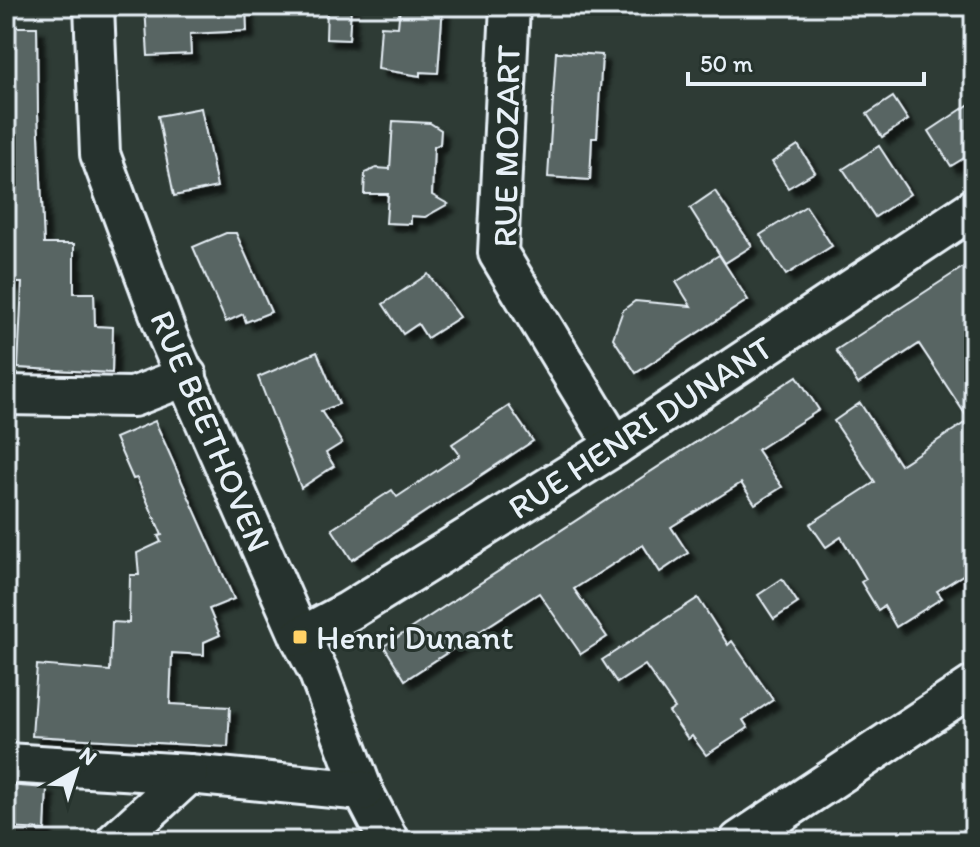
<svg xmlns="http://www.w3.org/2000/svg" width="980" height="847" viewBox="0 0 980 847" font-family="Itim,sans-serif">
  <defs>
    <filter id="shadow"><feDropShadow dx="7" dy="7" stdDeviation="2" flood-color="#0009"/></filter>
  </defs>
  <rect width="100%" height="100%" fill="#2e3b35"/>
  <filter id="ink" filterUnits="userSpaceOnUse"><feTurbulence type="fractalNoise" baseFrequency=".0125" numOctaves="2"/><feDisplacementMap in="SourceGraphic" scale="16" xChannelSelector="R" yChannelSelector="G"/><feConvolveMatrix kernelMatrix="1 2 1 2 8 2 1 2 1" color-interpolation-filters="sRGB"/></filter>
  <g filter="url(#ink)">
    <!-- building -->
    <g fill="#596563" stroke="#e8f1f8" stroke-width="2" filter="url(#shadow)">
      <polygon points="145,6 246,6 247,31 190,34 191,54 148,56"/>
      <polygon points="327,6 351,6 349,40 326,39"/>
      <polygon points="400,6 443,6 438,73 420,72 420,76 378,69 381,26 398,27"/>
      <polygon points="6,27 37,27 38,114 44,244 74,244 74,293 94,293 95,326 113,327 112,373 18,368 22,283 6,283"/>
      <polygon points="556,52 602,55 597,138 592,138 590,180 548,177"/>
      <polygon points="893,97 908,120 882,137 867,114"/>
      <polygon points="974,101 974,152 951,166 929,131"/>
      <polygon points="201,108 217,187 174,196 158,116"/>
      <polygon points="393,121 430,123 441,130 440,144 434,147 432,195 448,204 425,217 411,216 411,224 386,223 388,194 364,194 365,173 376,168 390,169"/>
      <polygon points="798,145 815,172 788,188 772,162"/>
      <polygon points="879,146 910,194 875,217 843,169"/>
      <polygon points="715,191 752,246 725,263 690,208"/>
      <polygon points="806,206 832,246 786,275 760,235"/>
      <polygon points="226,233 236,233 271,312 246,322 243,314 226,322 193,247"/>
      <polygon points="719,255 748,300 636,373 613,338 623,310 635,301 691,306 676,282"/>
      <polygon points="974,260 974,568 937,591 942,598 896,627 884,606 878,610 861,582 866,579 841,537 826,547 810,524 875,482 834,421 860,403 900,465 969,420 919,344 858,384 836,350"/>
      <polygon points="428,274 460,317 427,338 418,324 403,334 383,304"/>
      <polygon points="317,352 339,404 321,411 342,443 326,453 334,466 301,488 258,377"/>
      <polygon points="797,376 819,410 757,450 782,487 755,504 741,483 671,527 688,553 660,572 643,545 574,589 607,637 581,654 539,593 405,680 384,646"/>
      <polygon points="509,406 533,441 352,560 332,529 392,490 397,497 460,455 452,444"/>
      <polygon points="155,421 234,599 209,609 220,635 204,642 204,655 172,653 170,704 230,707 228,747 32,736 37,665 110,671 112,622 129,623 130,575 139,575 137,553 161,542 158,536 162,535 137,478 133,479 115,438"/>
      <polygon points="782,579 798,603 774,619 758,595"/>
      <polygon points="698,598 728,645 732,641 773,700 743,720 748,728 706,755 692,736 688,739 669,712 675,708 645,665 617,683 602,660"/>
      <polygon points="6,785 47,788 45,830 6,828"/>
    </g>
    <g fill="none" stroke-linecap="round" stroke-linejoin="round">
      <defs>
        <g id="street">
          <polyline points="94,6 100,154 168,337 300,637 318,671 363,791 389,841"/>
          <polyline points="510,6 498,253 615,446"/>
          <polyline points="6,395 133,397 187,376"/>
          <polyline points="300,637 349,611 615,446 974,208"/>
          <polyline points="6,763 189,774 363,791"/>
          <polyline points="116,841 189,774"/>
          <polyline points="739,841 974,685"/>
        </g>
      </defs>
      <!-- street casing -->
      <use href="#street" stroke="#e8f1f8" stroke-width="44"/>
      <!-- street -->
      <use href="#street" stroke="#26332d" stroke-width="38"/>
    </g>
  </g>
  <!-- markers -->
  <rect fill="#ffd166" stroke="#26332d" stroke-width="3" x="292" y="629" width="16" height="16" rx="4"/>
  <g text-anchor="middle" stroke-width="6" stroke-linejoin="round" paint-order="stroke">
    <!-- street labels -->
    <g font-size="34" fill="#e8f1f8" stroke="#26332d">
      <text transform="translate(506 146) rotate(-89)" y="12">RUE MOZART</text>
      <text transform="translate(640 427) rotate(-33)" y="12">RUE HENRI DUNANT</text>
      <text transform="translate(211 431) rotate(67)" y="12">RUE BEETHOVEN</text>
    </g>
    <!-- poi labels -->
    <g font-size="34" fill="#e8f1f8" stroke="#26332d" text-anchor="start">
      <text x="316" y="649">Henri Dunant</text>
    </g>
  </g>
  <!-- margin -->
  <rect width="980" height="847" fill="none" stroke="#26332d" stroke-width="32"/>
  <rect x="16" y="16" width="948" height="815" fill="none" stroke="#e8f1f8" stroke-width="3" filter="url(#ink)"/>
  <!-- north arrow -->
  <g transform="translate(76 771) rotate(39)" stroke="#26332d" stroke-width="6" paint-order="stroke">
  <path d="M0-6L14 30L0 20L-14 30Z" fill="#e8f1f8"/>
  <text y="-12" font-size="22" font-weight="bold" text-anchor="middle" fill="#e8f1f8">N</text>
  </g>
  <!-- scale -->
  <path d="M688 72v12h236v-12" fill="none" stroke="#e8f1f8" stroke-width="4"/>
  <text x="700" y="72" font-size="24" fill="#e8f1f8" stroke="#26332d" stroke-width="6" paint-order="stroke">50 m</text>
</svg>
